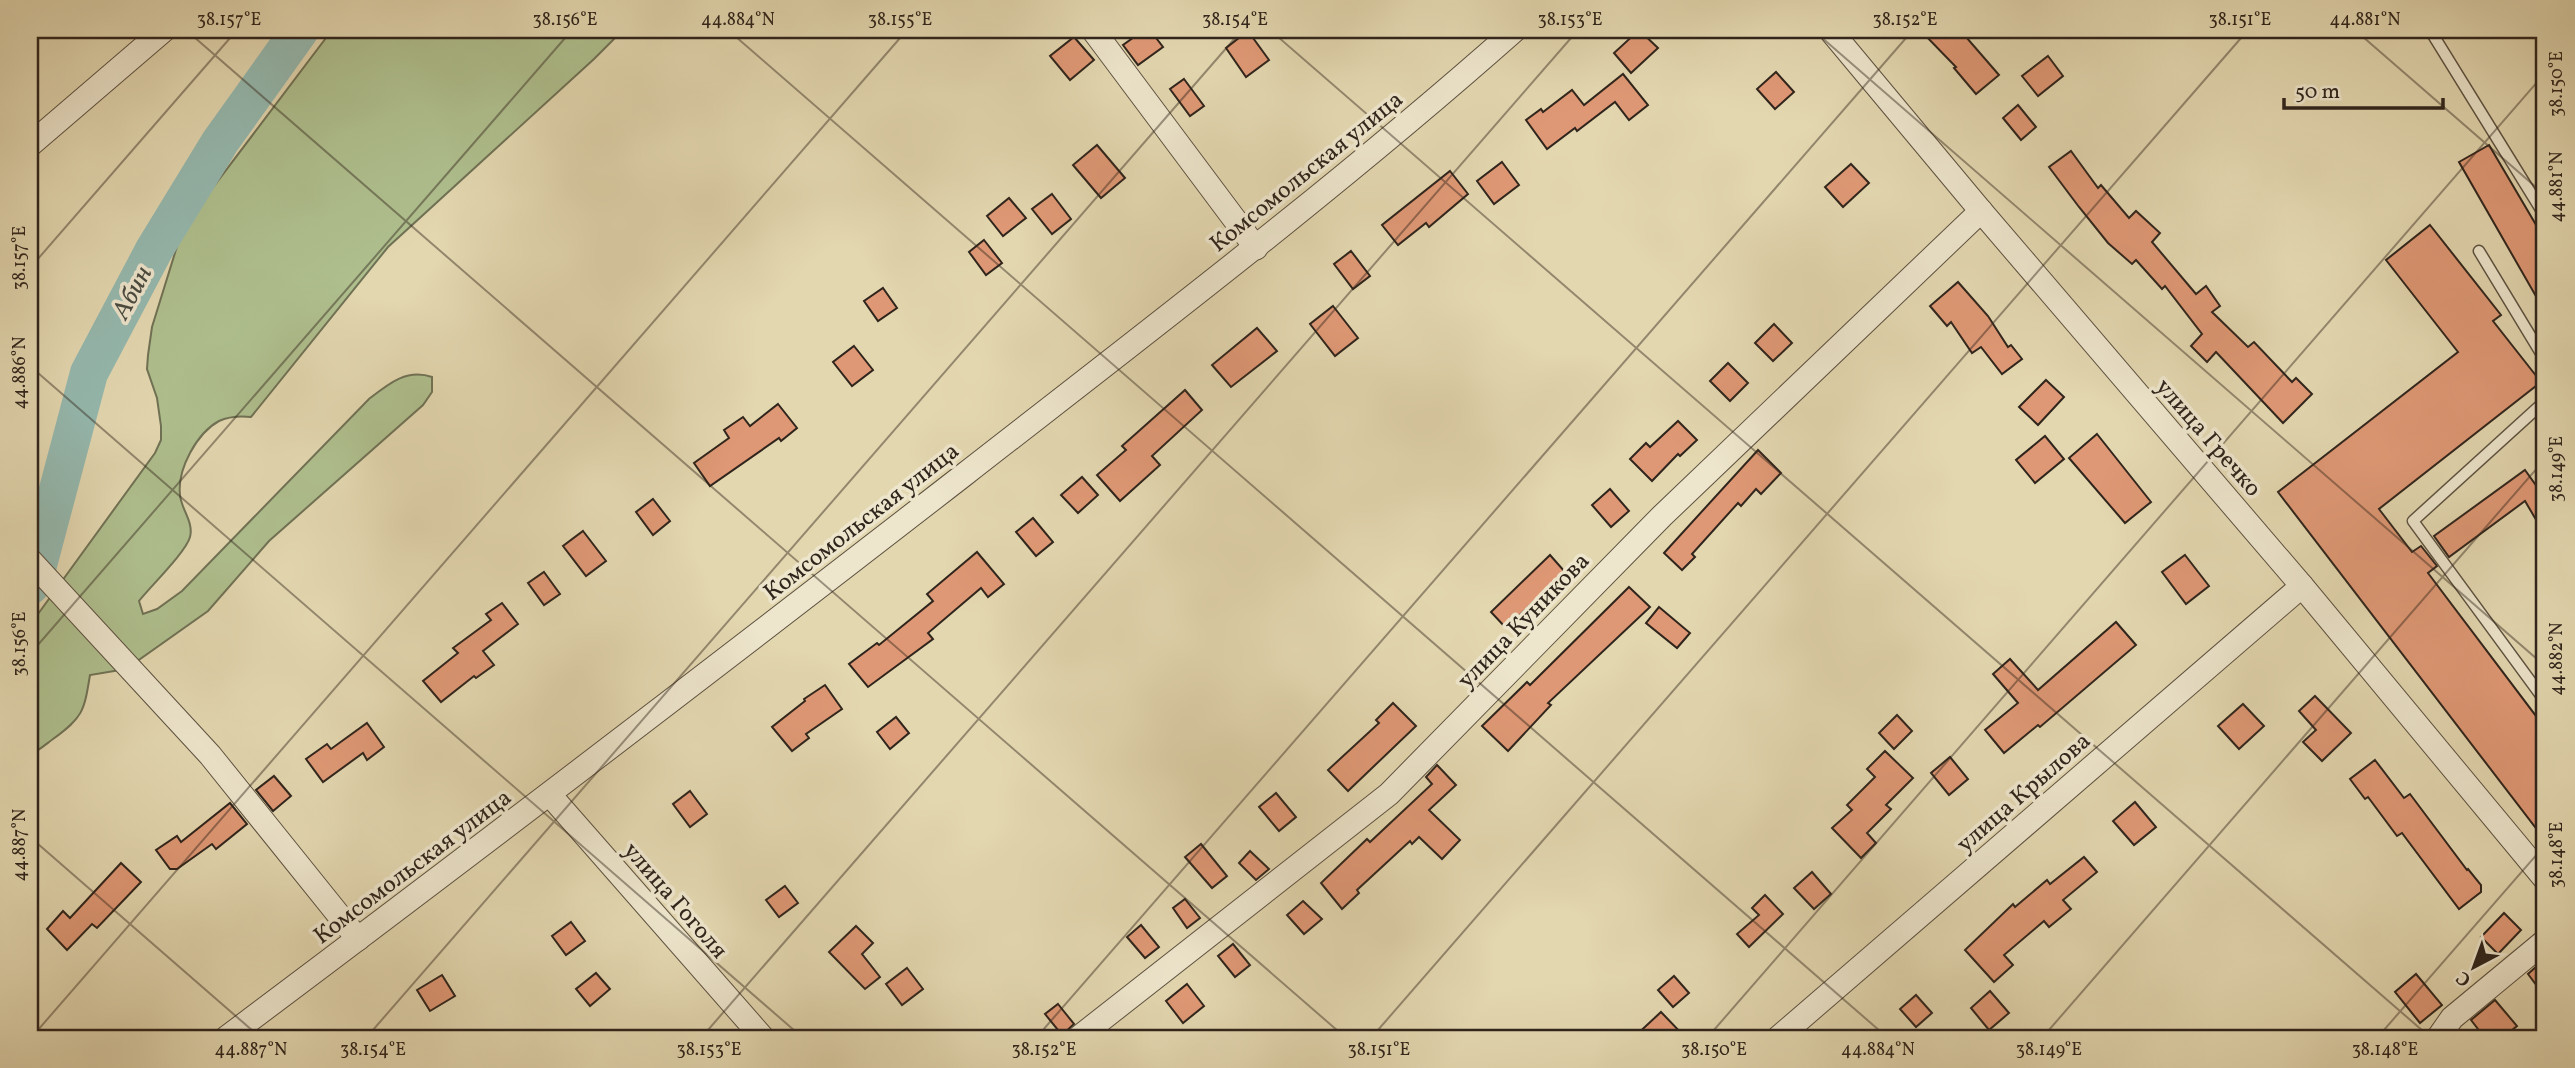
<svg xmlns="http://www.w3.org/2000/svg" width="2575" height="1068" viewBox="0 0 2575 1068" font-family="Vollkorn,serif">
  <rect width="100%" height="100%" fill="#e3d7b0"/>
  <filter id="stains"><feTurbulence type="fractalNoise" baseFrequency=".00286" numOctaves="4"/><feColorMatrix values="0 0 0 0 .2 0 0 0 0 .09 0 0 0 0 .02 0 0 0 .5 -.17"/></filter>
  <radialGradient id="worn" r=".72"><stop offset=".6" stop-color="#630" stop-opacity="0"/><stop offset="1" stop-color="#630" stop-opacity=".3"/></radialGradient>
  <!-- green -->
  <path fill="#afbf8e" stroke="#707255" stroke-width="2" d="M332,30h291l-29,29 -206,188 -137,170c-11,-1 -21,-1 -32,4 -22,12 -42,48 -39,74 1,14 14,27 10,42 -4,15 -40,50 -51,64l4,13 14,-5 25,-18 187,-192c19,-15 38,-31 63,-22v15l-9,13 -154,136 -61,70 -82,58 -36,6c-6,37 -7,42 -37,64 -8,6 -15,12 -23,16v-130l125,-172 6,-13v-14l-4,-28 -10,-29 1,-14 4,-28 31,-100z"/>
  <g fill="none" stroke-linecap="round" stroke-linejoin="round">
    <!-- river -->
    <polyline stroke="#95b9af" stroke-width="38" points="30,586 34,580 89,373 154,250 220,142 300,30"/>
  </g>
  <!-- building -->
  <g fill="#df9875" stroke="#30251c" stroke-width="2">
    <polygon points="1144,30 1150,30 1163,47 1138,65 1123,45"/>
    <polygon points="1639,30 1658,48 1631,73 1614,53"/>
    <polygon points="1920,30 1960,30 1999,75 1976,94 1954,68 1956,67"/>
    <polygon points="1248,31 1269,60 1246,77 1226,48"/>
    <polygon points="1074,37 1094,60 1070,80 1050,56"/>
    <polygon points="2048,56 2063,76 2038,96 2022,76"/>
    <polygon points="1776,72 1794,92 1775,109 1757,89"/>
    <polygon points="1623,74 1648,105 1629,120 1615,102 1577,131 1575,128 1547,149 1526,120 1541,109 1543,112 1572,90 1584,105"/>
    <polygon points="1184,79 1204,106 1190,116 1170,89"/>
    <polygon points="2018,105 2036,127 2021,140 2003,118"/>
    <polygon points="1097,145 1125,178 1101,198 1073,165"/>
    <polygon points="2489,145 2545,240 2545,312 2459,162"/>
    <polygon points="2071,151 2098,188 2101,185 2129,218 2136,211 2160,233 2152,242 2196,294 2206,286 2220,306 2212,312 2248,347 2254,342 2292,382 2296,378 2312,394 2283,423 2216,352 2207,362 2191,346 2202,334 2165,286 2162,289 2136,260 2132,264 2108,243 2079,207 2049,167"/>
    <polygon points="1502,162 1519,185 1494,204 1477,181"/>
    <polygon points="1851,164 1869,183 1843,207 1825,187"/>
    <polygon points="1450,171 1468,194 1429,227 1426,223 1398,245 1382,225"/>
    <polygon points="1052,194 1071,219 1052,234 1032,209"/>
    <polygon points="1009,198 1026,218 1003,236 987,216"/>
    <polygon points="2430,225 2501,315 2493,321 2541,382 2379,509 2412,552 2421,546 2437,566 2428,573 2545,728 2545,840 2278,492 2458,352 2386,260"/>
    <polygon points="984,240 1002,263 986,275 969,252"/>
    <polygon points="1351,251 1370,276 1353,289 1334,264"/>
    <polygon points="1958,282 1988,316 2008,347 2011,345 2022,359 2002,374 1981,347 1972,353 1951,322 1947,326 1930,306"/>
    <polygon points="883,288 897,308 878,321 864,301"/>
    <polygon points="1333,306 1358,338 1335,356 1310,324"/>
    <polygon points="1774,324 1792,343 1773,361 1755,343"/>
    <polygon points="1257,328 1277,351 1231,387 1212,365"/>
    <polygon points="854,346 873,370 852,386 833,362"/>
    <polygon points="1728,363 1748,383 1730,401 1710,381"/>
    <polygon points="2046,380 2064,397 2038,425 2019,407"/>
    <polygon points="1185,390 1202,410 1152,456 1160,465 1120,501 1097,475 1126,450 1122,446"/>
    <polygon points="778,404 797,428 781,441 779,438 710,486 694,463 729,438 724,430 743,417 750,426"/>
    <polygon points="1678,421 1697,440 1680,456 1678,454 1652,481 1630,459 1646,443 1650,447"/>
    <polygon points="2097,434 2151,502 2125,523 2069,458"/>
    <polygon points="2045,436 2064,459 2035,483 2016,460"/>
    <polygon points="1758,450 1781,473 1761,494 1756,489 1741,506 1738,503 1692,554 1695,557 1682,570 1664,553"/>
    <polygon points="2525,470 2545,498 2545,535 2525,501 2449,557 2434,536"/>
    <polygon points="1082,477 1098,495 1078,513 1061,495"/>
    <polygon points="1610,489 1629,511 1611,527 1592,505"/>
    <polygon points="653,499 670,521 653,535 636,512"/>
    <polygon points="1033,518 1053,542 1036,556 1016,532"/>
    <polygon points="583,531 606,561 586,576 563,546"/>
    <polygon points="977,552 1004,584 988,597 981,588 928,633 933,639 868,687 849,664 877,643 879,645 933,601 927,594"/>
    <polygon points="1550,555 1565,572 1506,628 1491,612"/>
    <polygon points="2185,555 2209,586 2186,604 2162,572"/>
    <polygon points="544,572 560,594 544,605 528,583"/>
    <polygon points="1629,587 1650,607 1548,703 1551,705 1508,751 1482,726 1527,682 1530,685"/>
    <polygon points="502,603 518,624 483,651 494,665 476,678 474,676 441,702 423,681 458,653 453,648 491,620 486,614"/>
    <polygon points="1659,607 1690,633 1677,648 1646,623"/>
    <polygon points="2116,622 2136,645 2040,727 2038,725 2004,753 1985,730 2018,703 1993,674 2010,659 2038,690"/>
    <polygon points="825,685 842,709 806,734 809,738 792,751 772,727 805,701 804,699"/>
    <polygon points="2315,696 2351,733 2322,761 2303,742 2316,730 2299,711"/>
    <polygon points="1393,703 1416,726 1348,791 1328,770 1379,723 1376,720"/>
    <polygon points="2243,704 2264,726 2239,749 2218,726"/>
    <polygon points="1897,715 1912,731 1894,749 1879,733"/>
    <polygon points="896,717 909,733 890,749 877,732"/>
    <polygon points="367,723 384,747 367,760 363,753 323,782 306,759 327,744 331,749"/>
    <polygon points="1885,751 1913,778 1886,805 1891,809 1867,833 1876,843 1861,858 1832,828 1852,810 1847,805 1875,777 1867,769"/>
    <polygon points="1950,757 1968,779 1949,795 1931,773"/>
    <polygon points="2375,760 2404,798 2410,794 2467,870 2468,869 2481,885 2481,892 2459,909 2402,833 2397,836 2368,797 2365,799 2350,779"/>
    <polygon points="1437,765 1456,785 1429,810 1460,840 1442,859 1419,837 1412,844 1410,841 1357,890 1359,893 1342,909 1321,883 1367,839 1370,842 1432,784 1426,777"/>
    <polygon points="274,776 291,796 273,811 256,790"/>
    <polygon points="690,791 707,814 690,827 673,804"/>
    <polygon points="1276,793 1296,817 1279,831 1259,807"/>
    <polygon points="2135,802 2156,827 2134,845 2113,821"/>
    <polygon points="230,803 247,824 216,849 212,844 177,869 170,869 156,850 177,836 181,842"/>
    <polygon points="1201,844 1227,876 1212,888 1185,857"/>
    <polygon points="1250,851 1269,869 1256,880 1239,863"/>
    <polygon points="2084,857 2097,872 2063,900 2071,909 2049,927 2044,921 2004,955 2013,965 1994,982 1965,950 2013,904 2015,907 2047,880 2050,884"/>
    <polygon points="121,863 141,882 97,928 92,924 67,950 47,929 63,911 70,918"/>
    <polygon points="1812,872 1831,894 1814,909 1794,888"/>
    <polygon points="785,886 798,903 779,917 766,900"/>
    <polygon points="1765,895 1783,914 1749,947 1737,934 1759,915 1752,908"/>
    <polygon points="1185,899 1200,918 1187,928 1173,908"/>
    <polygon points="1303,901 1322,919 1304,934 1287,915"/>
    <polygon points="2504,913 2521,930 2498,954 2481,937"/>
    <polygon points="571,922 585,941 566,955 552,936"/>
    <polygon points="1141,925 1159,947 1145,958 1127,937"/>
    <polygon points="856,926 873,943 862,954 880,977 865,989 829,952"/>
    <polygon points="1233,944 1250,965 1235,977 1218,956"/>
    <polygon points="2545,959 2545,997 2528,974"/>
    <polygon points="907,968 923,989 902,1005 886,984"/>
    <polygon points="596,973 610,989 590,1006 576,989"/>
    <polygon points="2416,974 2442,1005 2420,1023 2395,992"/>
    <polygon points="442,975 455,996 430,1011 417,990"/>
    <polygon points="1674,976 1689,993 1673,1007 1658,990"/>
    <polygon points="1187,984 1204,1006 1183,1023 1166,1001"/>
    <polygon points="1990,991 2009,1013 1989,1030 1971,1008"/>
    <polygon points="1916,995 1932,1013 1916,1027 1900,1009"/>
    <polygon points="2495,1000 2517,1026 2502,1038 2485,1038 2471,1020"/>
    <polygon points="1058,1004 1074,1024 1062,1035 1045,1014"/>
    <polygon points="1661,1012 1686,1038 1633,1038"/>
  </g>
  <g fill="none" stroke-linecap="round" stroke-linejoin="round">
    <defs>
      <g id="service">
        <polyline points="2430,30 2545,216"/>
        <polyline points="2479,251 2545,360"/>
        <polyline points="2545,401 2413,521 2545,701"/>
      </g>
      <g id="minor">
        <polyline points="1093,30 1256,248"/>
        <polyline points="1830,30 1981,211 2302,586 2545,879"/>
        <polyline points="30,145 164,30"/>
        <polyline points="30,560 210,755 358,939"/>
        <polyline points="550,795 763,1038"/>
        <path d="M226,1038c248,-186 494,-374 739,-564 186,-145 374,-288 550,-444"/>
        <polyline points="1078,1038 1389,794 1662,516 1981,211"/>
        <polyline points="1778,1038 2302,586"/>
        <polyline points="2438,1038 2452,1018 2545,941"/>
      </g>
    </defs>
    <!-- service casing -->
    <use href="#service" stroke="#5d5241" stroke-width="13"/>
    <!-- minor casing -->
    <use href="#minor" stroke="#5d5241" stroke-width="25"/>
    <!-- service -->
    <use href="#service" stroke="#ede5cc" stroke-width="10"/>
    <!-- minor -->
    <use href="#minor" stroke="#ede5cc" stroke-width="23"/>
  </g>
  <!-- ticks -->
  <path fill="none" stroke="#30251c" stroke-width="2" stroke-opacity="0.45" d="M186,30l1160,1008M728,30l1160,1008M1270,30l1161,1008M1813,30l732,636M2355,30l190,165M30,268l207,-238M30,366l773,672M30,654l542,-624M30,837l231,201M31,1038l876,-1008M366,1038l876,-1008M701,1038l877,-1008M1036,1038l877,-1008M1371,1038l877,-1008M1707,1038l838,-965M2042,1038l503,-579M2377,1038l168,-193"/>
  <g text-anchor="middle" stroke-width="7" stroke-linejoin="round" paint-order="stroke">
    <!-- street labels -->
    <g font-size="24" fill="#30251c" stroke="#ede5cc">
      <text transform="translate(1306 171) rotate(-39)" y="8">Комсомольская улица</text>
      <text transform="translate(2209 437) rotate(49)" y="8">улица Гречко</text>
      <text transform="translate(861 521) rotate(-38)" y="8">Комсомольская улица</text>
      <text transform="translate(1523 620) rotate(-46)" y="8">улица Куникова</text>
      <text transform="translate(2023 792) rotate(-41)" y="8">улица Крылова</text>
      <text transform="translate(412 866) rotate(-37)" y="8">Комсомольская улица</text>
      <text transform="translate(676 900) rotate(49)" y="8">улица Гоголя</text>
    </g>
    <!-- water labels -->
    <g font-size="26" font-style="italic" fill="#494a41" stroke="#ede5cc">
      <text transform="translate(131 292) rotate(-62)" y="9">Абин</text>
    </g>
  </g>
  <!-- margin -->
  <rect width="2575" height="1068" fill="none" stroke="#e3d7b0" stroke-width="77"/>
  <!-- north arrow -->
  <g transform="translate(2474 967) rotate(221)" stroke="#ede5cc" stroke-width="5" paint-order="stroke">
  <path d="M0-5L12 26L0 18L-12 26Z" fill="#30251c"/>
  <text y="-10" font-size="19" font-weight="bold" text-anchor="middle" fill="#30251c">С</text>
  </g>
  <!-- scale -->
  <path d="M2284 98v10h159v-10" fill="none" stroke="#30251c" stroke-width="3.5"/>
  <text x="2295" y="98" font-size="21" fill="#30251c" stroke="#ede5cc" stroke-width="5" paint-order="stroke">50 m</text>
  <rect x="38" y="38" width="2498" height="992" fill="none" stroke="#30251c" stroke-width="2.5"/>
  <g font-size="18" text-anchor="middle" fill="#30251c">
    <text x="229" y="25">38.157°E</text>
    <text x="565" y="25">38.156°E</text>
    <text x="738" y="25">44.884°N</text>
    <text x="900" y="25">38.155°E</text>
    <text x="1235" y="25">38.154°E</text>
    <text x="1570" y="25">38.153°E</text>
    <text x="1905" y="25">38.152°E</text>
    <text x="2240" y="25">38.151°E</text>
    <text x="2365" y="25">44.881°N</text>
    <text transform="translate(2556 84) rotate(-90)" y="6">38.150°E</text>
    <text transform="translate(2556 187) rotate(-90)" y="6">44.881°N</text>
    <text transform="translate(19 258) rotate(-90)" y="6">38.157°E</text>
    <text transform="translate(19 373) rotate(-90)" y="6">44.886°N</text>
    <text transform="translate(2556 469) rotate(-90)" y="6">38.149°E</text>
    <text transform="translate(19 644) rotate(-90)" y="6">38.156°E</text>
    <text transform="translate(2556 659) rotate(-90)" y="6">44.882°N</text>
    <text transform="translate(19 845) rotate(-90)" y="6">44.887°N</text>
    <text transform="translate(2556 855) rotate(-90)" y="6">38.148°E</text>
    <text x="251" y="1055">44.887°N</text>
    <text x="373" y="1055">38.154°E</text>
    <text x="709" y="1055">38.153°E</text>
    <text x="1044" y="1055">38.152°E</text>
    <text x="1379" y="1055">38.151°E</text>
    <text x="1714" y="1055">38.150°E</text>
    <text x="1878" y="1055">44.884°N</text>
    <text x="2049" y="1055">38.149°E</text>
    <text x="2385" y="1055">38.148°E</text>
  </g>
  <rect width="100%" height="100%" filter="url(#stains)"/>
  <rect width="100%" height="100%" fill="url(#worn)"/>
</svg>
